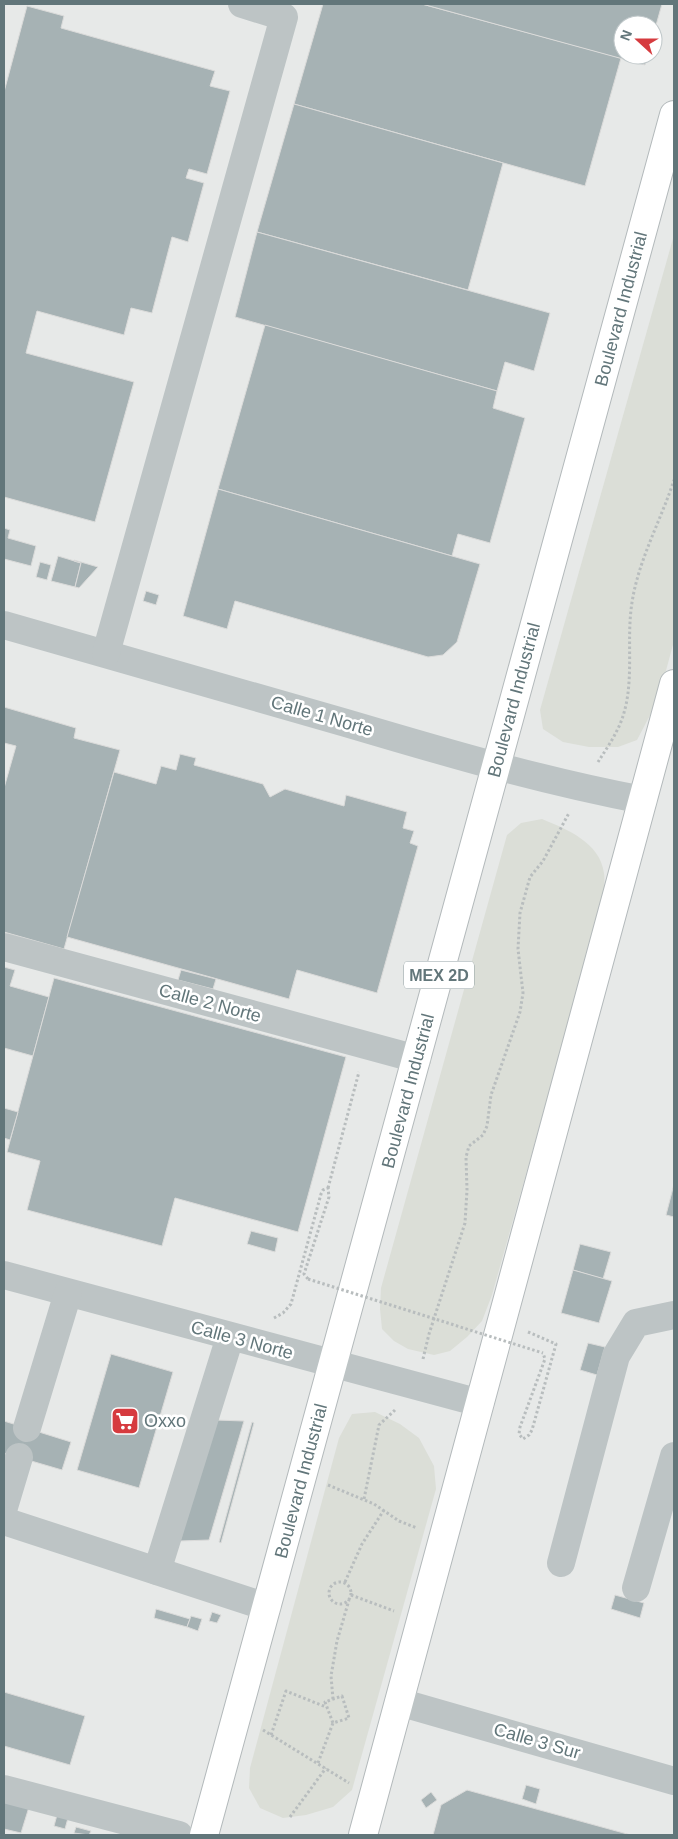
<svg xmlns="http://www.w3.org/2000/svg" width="678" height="1839" viewBox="0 0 678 1839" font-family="Arial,sans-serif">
  <rect width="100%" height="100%" fill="#f9f9f8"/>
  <!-- built -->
  <path fill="#e7e9e8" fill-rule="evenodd" d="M4,4h670v1831h-670zM623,25h30v30h-30z"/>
  <!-- green -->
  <g fill="#dbded7">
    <polygon points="674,235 674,641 658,700 637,740 618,747 589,747 563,742 543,729 540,710"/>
    <path d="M542,819c24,10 58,23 62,54 1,7 0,15 0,23l-112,399 -10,26 -15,16 -17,14 -16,4 -26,-6 -14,-8 -12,-12 -2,-20 1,-21 126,-453 14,-12z"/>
    <polygon points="375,1412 400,1424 419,1438 434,1466 436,1489 352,1790 333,1807 306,1815 283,1818 260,1808 249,1788 250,1768 339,1438 352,1414"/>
  </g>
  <!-- building -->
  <g fill="#a6b2b4" stroke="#dbdbda">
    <polygon points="323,4 422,4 621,58 585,186 294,104"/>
    <polygon points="422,4 662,4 653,36 653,25 623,25 623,55 648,55 645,65"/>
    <polygon points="27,6 64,16 61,28 215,71 210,86 230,91 207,174 189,169 186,178 204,183 188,242 172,237 152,313 131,308 124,335 37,311 26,353 134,382 95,522 4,497 4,92"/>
    <polygon points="294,104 503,163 468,290 257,232"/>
    <polygon points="257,232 550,313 534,371 505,362 497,391 235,317"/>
    <polygon points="265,325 497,391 493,408 525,418 490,543 458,534 452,556 218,489"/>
    <polygon points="218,489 480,564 457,642 443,655 428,657 235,601 227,629 183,616"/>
    <polygon points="4,528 10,530 8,538 36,546 31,566 4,559"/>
    <polygon points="58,556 81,563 75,587 51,581"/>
    <polygon points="74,560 98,567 79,588 75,587 81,563 74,561"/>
    <polygon points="40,562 51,565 47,580 36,577"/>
    <polygon points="146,591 159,595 156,605 143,601"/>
    <polygon points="4,707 76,728 74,738 120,750 64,949 4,932 4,788 16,746 4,743"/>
    <polygon points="180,754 196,758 194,765 263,784 270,797 285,789 344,806 346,795 407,812 403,828 414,831 410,843 418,846 377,993 297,970 289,999 67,937 114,772 156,784 161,766 176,770"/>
    <polygon points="4,967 15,970 10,986 49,997 33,1056 4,1048"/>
    <polygon points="181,970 216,979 213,989 178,980"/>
    <polygon points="54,978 346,1057 298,1232 175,1198 162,1246 27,1210 40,1161 7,1152"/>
    <polygon points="4,1108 18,1112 10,1140 4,1138"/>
    <polygon points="674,1184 674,1217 666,1215"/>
    <polygon points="251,1231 278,1238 275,1252 247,1244"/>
    <polygon points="580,1244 611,1252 603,1279 573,1270"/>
    <polygon points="573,1270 612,1281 599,1323 561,1313"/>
    <polygon points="588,1343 605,1347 597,1375 580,1370"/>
    <polygon points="111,1354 173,1372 139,1488 77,1470"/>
    <polygon points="215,1420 244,1421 209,1540 180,1541"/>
    <polygon points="4,1421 71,1442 62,1470 4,1453"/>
    <polygon points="252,1422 254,1423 221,1543 219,1542"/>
    <polygon points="615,1595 644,1603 640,1618 611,1609"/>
    <polygon points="156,1609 190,1619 187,1627 154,1618"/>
    <polygon points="212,1612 221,1615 217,1623 209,1621"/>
    <polygon points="191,1616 202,1619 198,1631 187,1627"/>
    <polygon points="4,1692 85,1716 70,1765 4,1746"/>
    <polygon points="526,1785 540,1789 536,1804 522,1799"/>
    <polygon points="467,1790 631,1835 433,1835 441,1805"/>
    <polygon points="431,1792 437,1800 426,1808 421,1800"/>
    <polygon points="4,1800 29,1807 21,1833 4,1829"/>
    <polygon points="57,1815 68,1818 65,1829 54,1826"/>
    <polygon points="76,1827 91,1831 89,1835 74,1833"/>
  </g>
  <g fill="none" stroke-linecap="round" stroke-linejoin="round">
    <defs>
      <g id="highway">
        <polyline points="204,1835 674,115"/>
        <polyline points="363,1835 674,684"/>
      </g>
    </defs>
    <!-- highway casing -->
    <use href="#highway" stroke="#b3b9bb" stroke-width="30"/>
    <!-- path -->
    <g stroke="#b8bdbe" stroke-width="3" stroke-dasharray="2.5 2.5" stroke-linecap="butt">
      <path d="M598,762c9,-14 20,-30 25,-46 11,-34 4,-71 8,-106 5,-46 29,-87 43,-130"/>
      <polyline points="328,1188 359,1072"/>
      <polyline points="274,1318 283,1313 291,1304 321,1194 323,1190 328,1188 329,1197 304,1274 308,1279"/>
      <polyline points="528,1332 556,1344 532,1430 529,1435 523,1439 519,1434 520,1427 545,1359 543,1353"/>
      <polyline points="423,1359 429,1334 465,1223 467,1190 466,1157 469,1146 483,1135 487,1126 491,1095 520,1012 523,993 518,949 520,913 530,877 543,861 569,813"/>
      <polyline points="328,1485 374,1504 399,1521 417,1528"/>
      <polyline points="364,1499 379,1425 395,1410"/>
      <circle cx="340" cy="1593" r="11"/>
      <polyline points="345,1582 362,1544 384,1510"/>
      <polyline points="351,1595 394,1611"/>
      <polygon points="342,1696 349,1718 333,1723 325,1702"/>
      <polyline points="333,1699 331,1676 337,1641 349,1600"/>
      <polyline points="263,1730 349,1783"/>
      <polyline points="271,1735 286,1691 326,1707"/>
      <polyline points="318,1763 333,1723"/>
      <polyline points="290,1817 326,1768"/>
    </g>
    <!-- minor -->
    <g stroke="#bdc4c5" stroke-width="28">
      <path d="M4,625c114,32 228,65 342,98 98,29 196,58 297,77"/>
      <polyline points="106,653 284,17 242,4"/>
      <polyline points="4,947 417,1059"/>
      <polyline points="4,1275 480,1403"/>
      <polyline points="27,1428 68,1293"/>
      <polyline points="4,1507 19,1457"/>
      <polyline points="4,1521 267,1607"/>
      <polyline points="561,1563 616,1356 636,1323 674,1315"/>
      <polyline points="157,1571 230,1337"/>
      <polyline points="636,1588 674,1456"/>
      <polyline points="399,1702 674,1781"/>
      <polyline points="4,1789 179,1835"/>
    </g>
    <!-- highway -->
    <use href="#highway" stroke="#fff" stroke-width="28"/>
    <!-- path-bridge -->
    <polyline stroke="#b8bdbe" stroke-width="3" stroke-dasharray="2.5 2.5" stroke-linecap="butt" points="308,1279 543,1353"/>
  </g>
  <!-- icons -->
  <defs>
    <symbol id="supermarket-square" viewBox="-11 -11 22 22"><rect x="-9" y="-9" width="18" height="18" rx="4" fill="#d63b3f" stroke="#fff"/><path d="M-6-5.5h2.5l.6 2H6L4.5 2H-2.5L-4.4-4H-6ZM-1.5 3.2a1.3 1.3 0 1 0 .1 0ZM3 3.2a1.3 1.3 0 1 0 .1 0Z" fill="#fff"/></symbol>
  </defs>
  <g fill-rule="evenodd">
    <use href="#supermarket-square" x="109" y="1405" width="32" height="32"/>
  </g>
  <g text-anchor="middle" stroke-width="5" stroke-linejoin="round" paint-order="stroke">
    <!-- shield labels -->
    <rect fill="#fff" stroke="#919fa2" stroke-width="1" x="404" y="961.5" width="70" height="27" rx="4"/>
    <g font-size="16" font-weight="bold" fill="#62767a">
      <text x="439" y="981">MEX 2D</text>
    </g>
    <!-- street labels -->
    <g font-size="18" fill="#62767a" stroke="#fff">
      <text transform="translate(621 309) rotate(-75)" y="6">Boulevard Industrial</text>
      <text transform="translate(514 700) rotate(-75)" y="6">Boulevard Industrial</text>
      <text transform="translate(322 716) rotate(16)" y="6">Calle 1 Norte</text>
      <text transform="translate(210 1003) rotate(15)" y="6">Calle 2 Norte</text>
      <text transform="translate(408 1091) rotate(-75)" y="6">Boulevard Industrial</text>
      <text transform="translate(242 1340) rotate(15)" y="6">Calle 3 Norte</text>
      <text transform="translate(301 1481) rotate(-75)" y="6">Boulevard Industrial</text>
      <text transform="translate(537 1741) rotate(16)" y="6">Calle 3 Sur</text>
    </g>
    <!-- poi labels -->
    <g font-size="18" fill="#62767a" stroke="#fff" text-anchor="start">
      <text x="144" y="1427">Oxxo</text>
    </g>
  </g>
  <!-- border -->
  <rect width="678" height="1839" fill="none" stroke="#62767a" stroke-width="10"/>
  <!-- north arrow -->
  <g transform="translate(638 40) rotate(291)"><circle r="24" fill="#ffffff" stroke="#c0c8ca"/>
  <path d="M0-4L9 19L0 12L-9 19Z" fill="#d63b3f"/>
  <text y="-8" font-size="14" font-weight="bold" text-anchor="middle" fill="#62767a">N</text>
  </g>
</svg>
